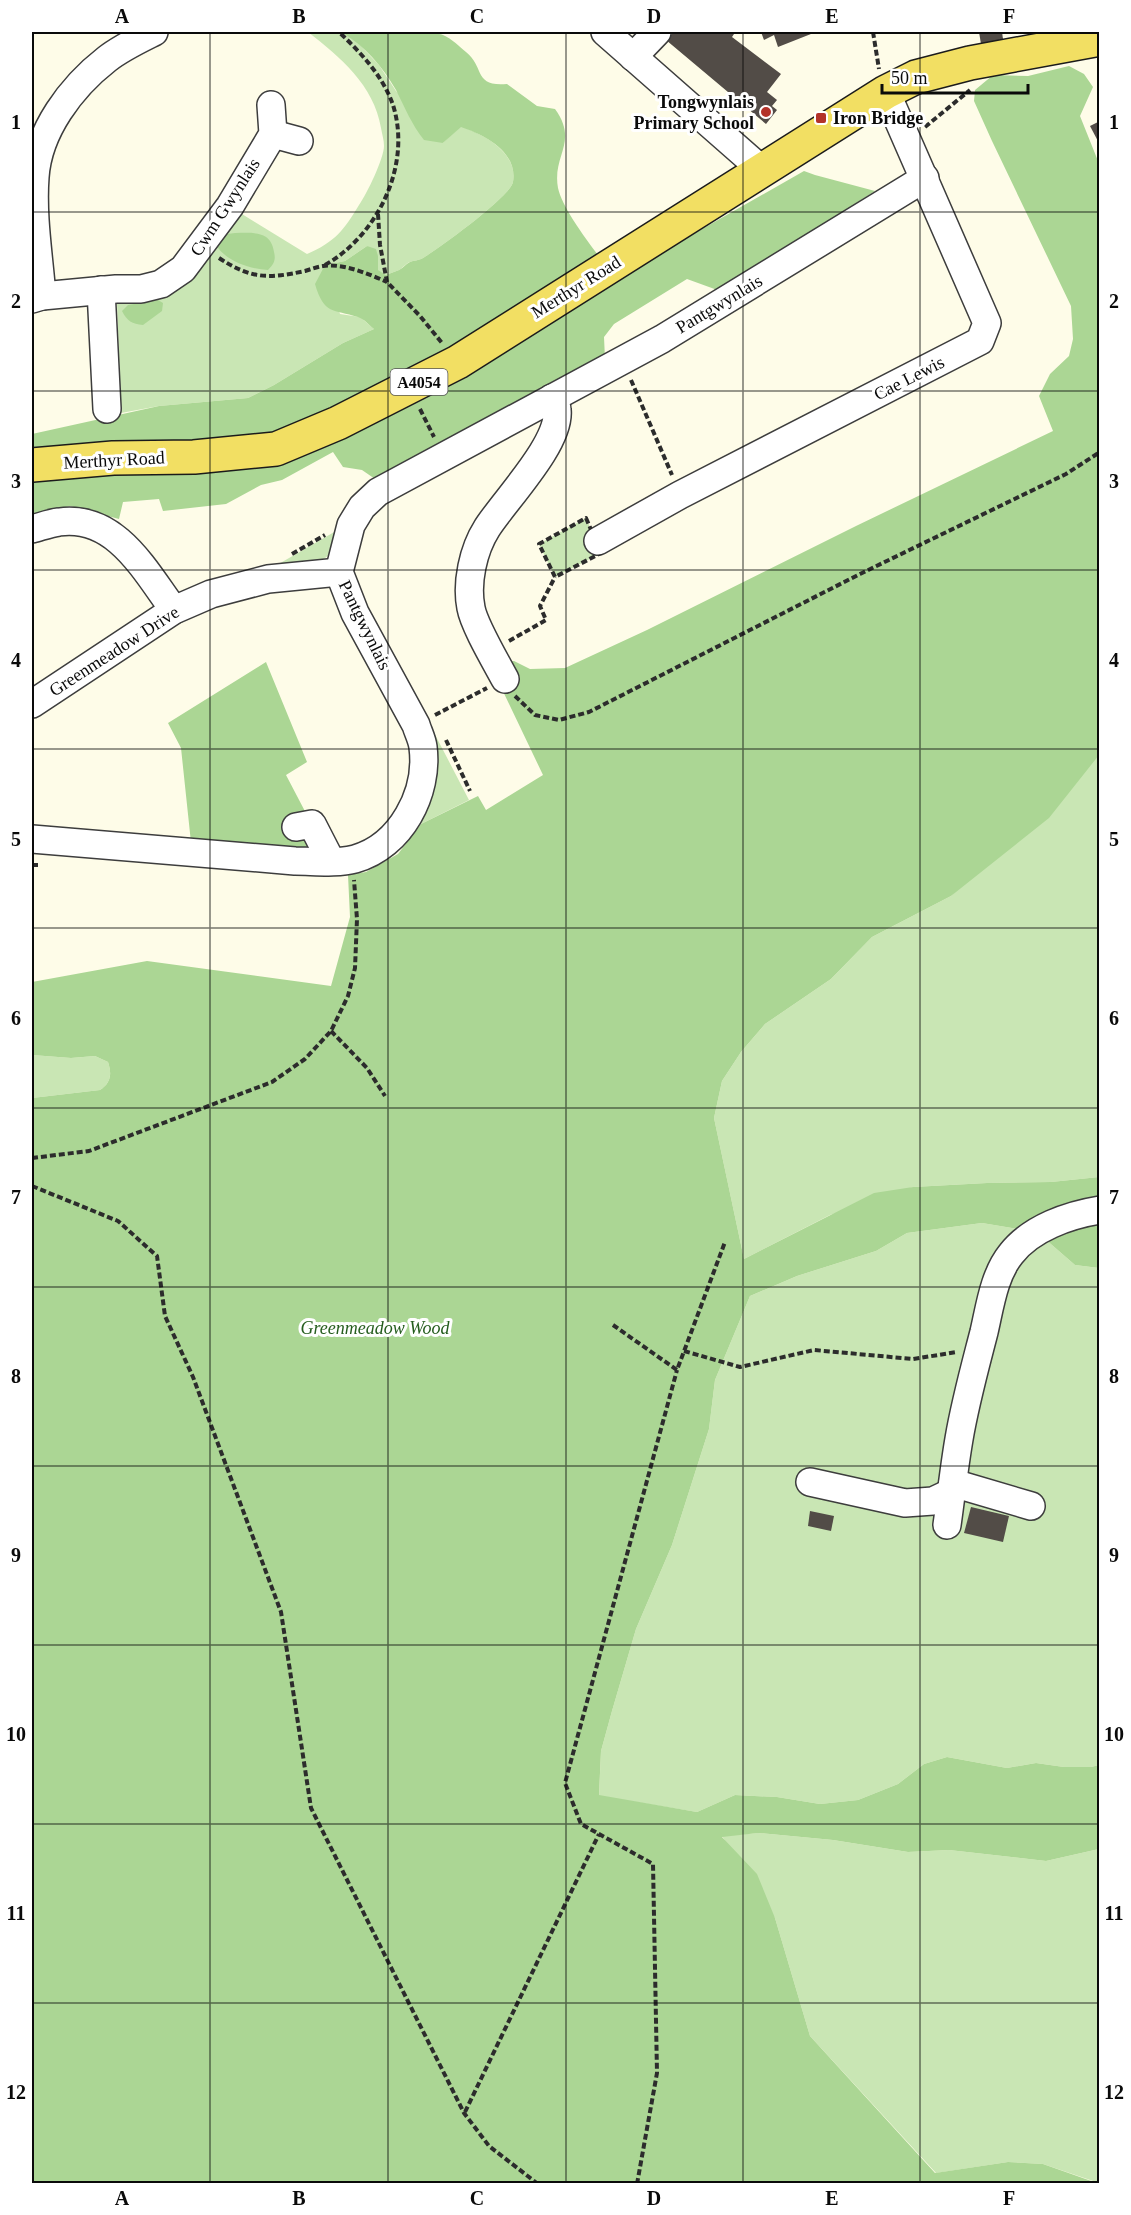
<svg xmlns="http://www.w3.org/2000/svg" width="1131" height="2215" viewBox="0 0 1131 2215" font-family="Georgia,serif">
  <rect width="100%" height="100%" fill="#fefce8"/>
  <!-- green -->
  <g fill="#c9e6b4">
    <path d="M308,32h33l14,8 24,25 17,26 47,52 18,-17c23,9 57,26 52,56 -3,15 -75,67 -90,76 -5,3 -9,2 -13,4 -5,2 -7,6 -11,8 -4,2 -9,3 -13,5l-9,-5 1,-13 -11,-11 -22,15 -20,4 15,49 20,3 14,12 -31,14 -69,42 -26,13 -89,8 -38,7 -4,-110 52,-11 68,-81 70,43c28,-12 37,-24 52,-49 8,-11 25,-47 25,-59 0,-6 -2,-12 -3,-18 -7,-43 -41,-71 -73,-96z"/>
    <polygon points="586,518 601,553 555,577 539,544"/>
    <polygon points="336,531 340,538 329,555 317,564 263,573"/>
    <polygon points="429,723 469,800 421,824 434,786 433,750"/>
    <polygon points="1099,755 1099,1177 1051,1182 987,1183 913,1187 830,1215 744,1259 714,1118 722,1081 741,1052 765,1024 831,979 872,937 951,896"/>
    <path d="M32,1055l39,3 24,-2 13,6c4,12 3,21 -8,28l-68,8z"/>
    <polygon points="982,1223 1037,1232 1075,1265 1099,1268 1099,1765 1091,1767 1064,1767 1036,1763 1007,1768 947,1757 924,1764 898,1784 858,1800 820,1804 777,1797 735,1795 697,1812 599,1796 601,1751 612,1711 636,1629 672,1545 709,1429 715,1380 750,1296 797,1276 876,1251 907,1233"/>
    <polygon points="758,1833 833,1840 908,1852 949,1850 1046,1861 1099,1849 1099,2183 1043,2164 1008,2162 936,2173 810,2036 775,1918 722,1836"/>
  </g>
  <!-- forest -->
  <g fill="#abd694">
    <path d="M341,32h79c8,4 15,0 23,3 8,3 17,12 23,17 19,15 7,35 41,32l30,22 18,3c24,33 -3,46 3,79 5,24 43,71 58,90l188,-107 11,4 60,16 -155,100 -33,-12 -73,45 -10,13 1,22 -227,122 -16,-11 -19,-3 -10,-15 -51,28 -21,5 -35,19 -63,7 -4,-12 -36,3 -4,17 -49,-13 -38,9v-81l127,-28 89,-8 26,-13 69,-42 31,-14c-5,-4 -10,-10 -16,-12 -25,-8 -34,-2 -43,-33l10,-19 20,-4 22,-15 9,3 2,7v14l8,5c4,-2 9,-3 13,-5 4,-2 7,-6 11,-8 4,-2 8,-1 13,-4 15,-9 87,-61 90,-76 5,-30 -28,-47 -52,-55l-18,16 -19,-3c-12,-15 -19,-32 -28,-50 -14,-24 -31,-44 -55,-58z"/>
    <path d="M1069,66l15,8 9,13 -13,29 20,50 -1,589 -50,63 -98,78 -79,41 -41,42 -66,45 -24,28 -19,29 -8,37 30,141 130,-66 39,-6 74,-4 64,-1 48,-5v91l-24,-3 -38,-33 -55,-9 -75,10 -31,18 -79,25 -47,20 -35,84 -6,49 -37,116 -36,84 -24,82 -11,40 -2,44 98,17 38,-17 42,2 43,7 38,-4 40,-16 26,-20 23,-7 60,11 29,-5 28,4h27l8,-2v84l-53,12 -97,-11 -41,2 -75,-12 -75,-7 -36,4 35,37 18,44 35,118 125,137 73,-11 35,2 54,19 -1065,1v-1086l68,-8c11,-7 12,-16 8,-28l-13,-6 -24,2 -39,-3v-73l115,-21 184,25 19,-69 -2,-42 18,-3 32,-18 23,-30 57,-28 8,14 57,-35 -53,-111 24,-3 16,8 35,-1 82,-38 209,-104 197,-95 -14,-35 11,-22 19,-18 4,-17 -2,-33 -79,-165 -18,-40 1,-11 18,-15 35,1z"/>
    <path d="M235,233c18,0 36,-3 39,19 2,8 0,12 -6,18 -19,-1 -42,-9 -52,-25l4,-10z"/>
    <path d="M158,300l5,3 -1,8 -19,14c-11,-1 -16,-4 -21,-14l6,-6z"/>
    <polygon points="266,662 307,762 286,775 331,861 192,852 181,748 168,723"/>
  </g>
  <!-- building -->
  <g fill="#524c47">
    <polygon points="674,32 731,32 734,34 732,37 781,74 767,92 777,100 772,106 777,110 766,124 666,40"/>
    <polygon points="761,32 816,32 778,47 774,35 764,40"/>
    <polygon points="979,32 1002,32 1003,39 981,44"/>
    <polygon points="1100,121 1100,145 1090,126"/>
    <polygon points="971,1507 1009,1516 1003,1542 964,1533"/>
    <polygon points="810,1511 834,1516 831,1531 808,1526"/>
  </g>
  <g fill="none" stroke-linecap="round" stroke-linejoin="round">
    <defs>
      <g id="minor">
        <polyline points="605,32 761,169"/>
        <polyline points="633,57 657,32"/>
        <polyline points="273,134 299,141"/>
        <polyline points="101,290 107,409"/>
        <path d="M42,296c-3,-39 -10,-80 -7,-119 3,-46 36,-90 72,-118 14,-11 31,-19 47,-27"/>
        <polyline points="32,299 42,296 116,289 141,289 161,284 183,269 230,206 273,134 271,105"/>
        <path d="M32,529c8,-2 18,-6 27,-7 57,-8 86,49 115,88"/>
        <polyline points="598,541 680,495 980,341 987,323 886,92"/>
        <path d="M505,679c-9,-17 -31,-54 -34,-71 -5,-25 2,-58 16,-80 17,-27 74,-85 70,-118 0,-3 -3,-9 -5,-12"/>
        <polyline points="32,704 174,610 211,594 268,579 339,572"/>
        <polyline points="296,827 312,824 331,861"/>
        <path d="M32,839l263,22c19,0 41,3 60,-2 46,-13 74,-66 68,-112 -1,-8 -5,-15 -7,-22l-61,-112 -16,-41 12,-47 11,-18 16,-15 284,-153 263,-161"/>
        <polyline points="810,1482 905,1503 933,1501 952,1492"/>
        <polyline points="953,1483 1031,1506"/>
        <path d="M947,1525c4,-28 7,-57 12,-86 6,-36 16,-72 25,-107 6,-26 10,-57 27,-78 20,-26 58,-39 89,-44"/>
      </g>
      <polyline id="major" points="32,465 113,458 194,457 276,449 338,423 458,362 886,92 916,77 970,63 1100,39"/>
    </defs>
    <!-- minor casing -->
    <use href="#minor" stroke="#3d3d3d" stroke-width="30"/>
    <!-- major casing -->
    <use href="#major" stroke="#1b1b1b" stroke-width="36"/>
    <!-- path -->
    <g stroke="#2c2c2c" stroke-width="4" stroke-dasharray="6 3" stroke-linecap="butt">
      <polyline points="873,32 879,69"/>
      <polyline points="925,127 970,90"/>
      <polyline points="378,214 380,245 387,282 420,316 442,343"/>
      <path d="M219,258c32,21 49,21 86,13 6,-2 12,-4 18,-5 20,-3 46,8 64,16"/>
      <path d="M325,265c53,-30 87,-100 68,-160 -10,-29 -32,-52 -54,-73"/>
      <polyline points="631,380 672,475"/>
      <polyline points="420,409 434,437"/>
      <polygon points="586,518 601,553 555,577 539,544"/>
      <polyline points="292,554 325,535"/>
      <polyline points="509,641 546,620 540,606 555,577"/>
      <polyline points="515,696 535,715 559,720 589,712 860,574 1066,474 1100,452"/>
      <polyline points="435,715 487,688"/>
      <polyline points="446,740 470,791"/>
      <polyline points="32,865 40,865"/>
      <polyline points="331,1031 367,1068 385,1096"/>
      <polyline points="32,1158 89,1151 272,1082 305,1059 331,1031 348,996 355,968 357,919 354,880"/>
      <polyline points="32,1186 118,1221 157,1256 165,1316 193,1377 281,1612 311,1808 464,2113 489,2146 538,2184"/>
      <polyline points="613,1325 677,1370 725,1242"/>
      <polyline points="684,1351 740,1367 814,1350 913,1359 957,1352"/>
      <polyline points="465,2112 599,1834"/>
      <polyline points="637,2184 657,2073 653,1864 581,1824 565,1783 677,1370"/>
    </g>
    <!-- minor -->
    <use href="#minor" stroke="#fff" stroke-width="27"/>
    <!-- major -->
    <use href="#major" stroke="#f2df63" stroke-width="33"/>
  </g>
  <!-- grid -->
  <path fill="none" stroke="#0a0a0a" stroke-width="1.5" stroke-opacity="0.55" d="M210,32v2152M388,32v2152M566,32v2152M743,32v2152M920,32v2152M32,212h1068M32,391h1068M32,570h1068M32,749h1068M32,928h1068M32,1108h1068M32,1287h1068M32,1466h1068M32,1645h1068M32,1824h1068M32,2003h1068"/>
  <!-- markers -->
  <g fill="#b33229" stroke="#fff" stroke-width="2">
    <circle cx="766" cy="112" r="6"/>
    <rect x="815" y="112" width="12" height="12" rx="3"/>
  </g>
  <g text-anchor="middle" stroke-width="6" stroke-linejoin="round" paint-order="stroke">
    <!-- shield labels -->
    <rect fill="#fff" stroke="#545454" stroke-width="1.5" x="390.5" y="369" width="57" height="26" rx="4.5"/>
    <g font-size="16" font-weight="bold" fill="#0a0a0a">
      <text x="419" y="388">A4054</text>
    </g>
    <!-- poi labels -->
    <g font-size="18" font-weight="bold" fill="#0a0a0a" stroke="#fff" text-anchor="end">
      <text x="754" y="108">Tongwynlais<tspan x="754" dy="21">Primary School</tspan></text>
      <text x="833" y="124" text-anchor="start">Iron Bridge</text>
    </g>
    <!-- street labels -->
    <g font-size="18" fill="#0a0a0a" stroke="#fff">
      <text transform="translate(225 207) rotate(-57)" y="6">Cwm Gwynlais</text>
      <text transform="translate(576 287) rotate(-32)" y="6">Merthyr Road</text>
      <text transform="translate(719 304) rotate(-31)" y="6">Pantgwynlais</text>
      <text transform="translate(909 378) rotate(-27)" y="6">Cae Lewis</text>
      <text transform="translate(114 460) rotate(-3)" y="6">Merthyr Road</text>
      <text transform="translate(365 625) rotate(64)" y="6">Pantgwynlais</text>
      <text transform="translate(114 651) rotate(-33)" y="6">Greenmeadow Drive</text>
    </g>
    <!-- park labels -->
    <g font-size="18" font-style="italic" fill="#255d1e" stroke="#fff">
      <text x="375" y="1334">Greenmeadow Wood</text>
    </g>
  </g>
  <!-- border -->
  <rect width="1131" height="2215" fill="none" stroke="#ffffff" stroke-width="66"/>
  <!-- scale -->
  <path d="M882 84v9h146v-9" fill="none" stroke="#0a0a0a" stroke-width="3"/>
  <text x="891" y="84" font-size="18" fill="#0a0a0a" stroke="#ffffff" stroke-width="4.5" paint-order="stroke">50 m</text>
  <rect x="33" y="33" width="1065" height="2149" fill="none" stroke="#0a0a0a" stroke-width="2"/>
  <g font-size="20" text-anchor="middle" font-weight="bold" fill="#0a0a0a">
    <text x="122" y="23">A</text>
    <text x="299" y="23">B</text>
    <text x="477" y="23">C</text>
    <text x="654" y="23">D</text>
    <text x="832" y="23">E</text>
    <text x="1009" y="23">F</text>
    <text x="16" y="129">1</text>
    <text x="1114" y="129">1</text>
    <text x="16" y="308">2</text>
    <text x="1114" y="308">2</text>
    <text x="16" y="488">3</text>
    <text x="1114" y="488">3</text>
    <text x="16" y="667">4</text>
    <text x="1114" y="667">4</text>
    <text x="16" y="846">5</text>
    <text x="1114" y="846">5</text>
    <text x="16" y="1025">6</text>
    <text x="1114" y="1025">6</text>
    <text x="16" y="1204">7</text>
    <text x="1114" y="1204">7</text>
    <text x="16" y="1383">8</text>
    <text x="1114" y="1383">8</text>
    <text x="16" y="1562">9</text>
    <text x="1114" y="1562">9</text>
    <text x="16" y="1741">10</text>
    <text x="1114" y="1741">10</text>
    <text x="16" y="1920">11</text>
    <text x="1114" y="1920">11</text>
    <text x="16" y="2099">12</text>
    <text x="1114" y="2099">12</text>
    <text x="122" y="2205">A</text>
    <text x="299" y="2205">B</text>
    <text x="477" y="2205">C</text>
    <text x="654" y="2205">D</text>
    <text x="832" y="2205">E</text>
    <text x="1009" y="2205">F</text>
  </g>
</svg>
